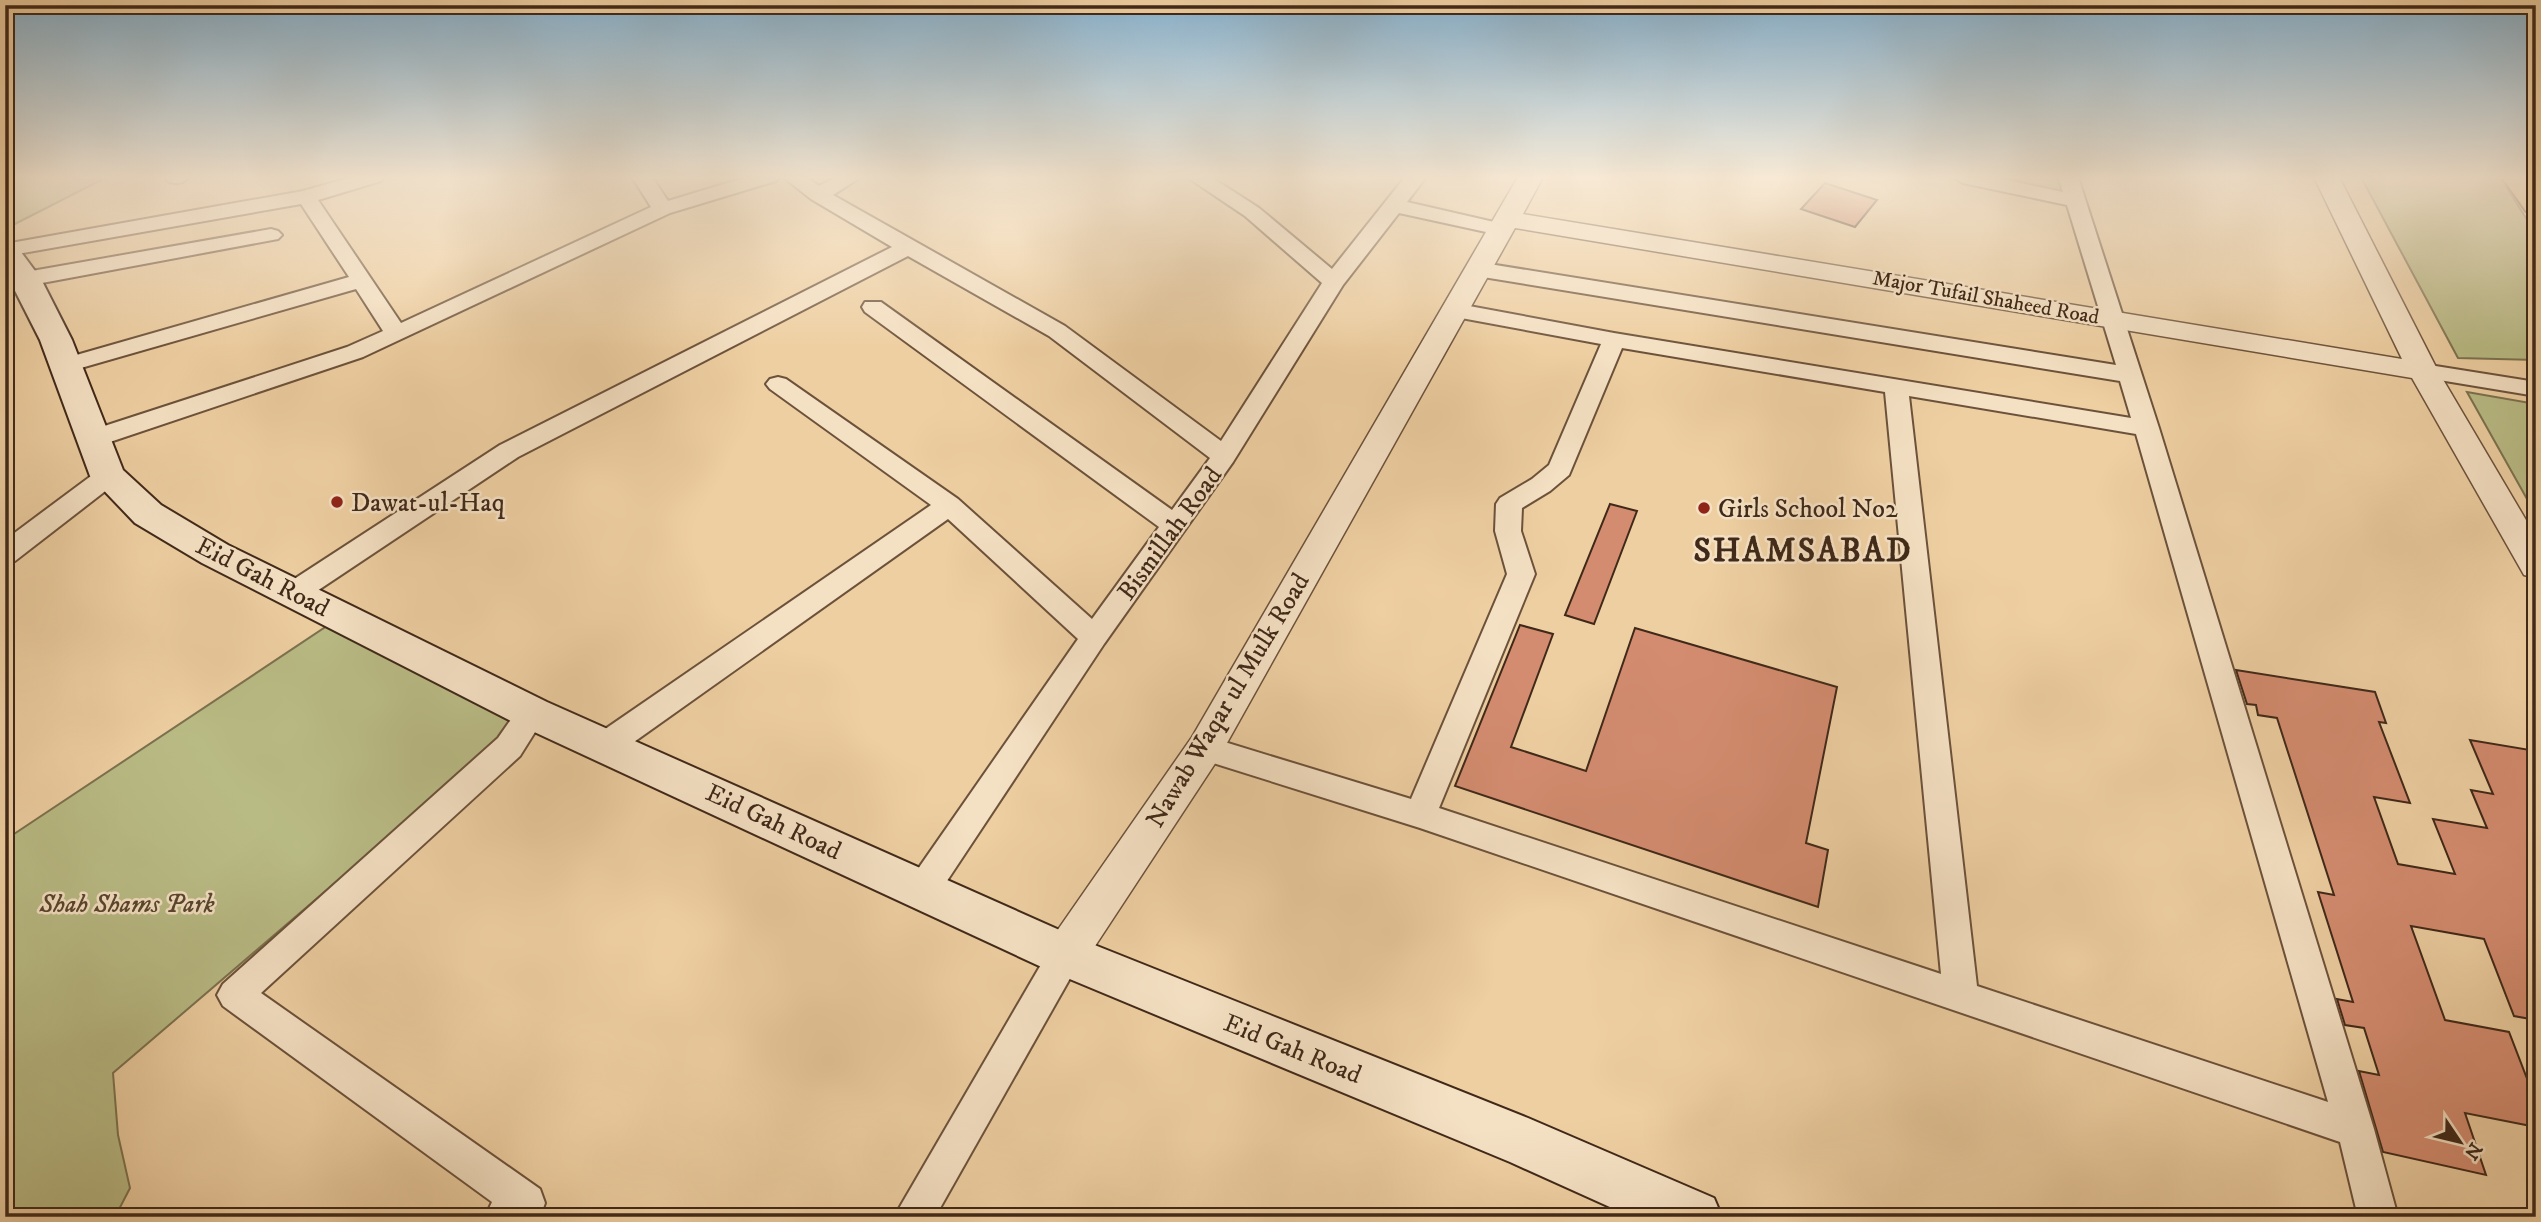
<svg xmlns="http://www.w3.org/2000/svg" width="2541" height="1222" viewBox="0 0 2541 1222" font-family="'IM FELL DW Pica',serif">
  <rect width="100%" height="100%" fill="#eecfa2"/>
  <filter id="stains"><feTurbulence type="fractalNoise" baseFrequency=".00286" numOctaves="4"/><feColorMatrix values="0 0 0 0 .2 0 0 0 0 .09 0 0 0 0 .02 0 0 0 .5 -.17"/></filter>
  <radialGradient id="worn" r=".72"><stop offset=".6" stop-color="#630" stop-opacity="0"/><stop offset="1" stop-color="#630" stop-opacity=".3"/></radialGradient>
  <!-- green -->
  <g fill="#b9bb85" stroke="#7c724f" stroke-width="2">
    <polygon points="5,177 107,177 5,229"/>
    <polygon points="1971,177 2064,177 2071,198"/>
    <polygon points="2361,177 2500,177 2536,234 2536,360 2458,358"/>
    <polygon points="2467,392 2536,404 2536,515"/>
    <polygon points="330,624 529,717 113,1073 118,1135 130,1188 115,1217 5,1217 5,840"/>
  </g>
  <!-- building -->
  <g fill="#d48c70" stroke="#402919" stroke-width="2">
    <polygon points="1825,183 1877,200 1855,227 1801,209"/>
    <polygon points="1610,504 1637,511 1594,624 1565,615"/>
    <polygon points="1520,625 1553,634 1511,747 1586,771 1635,628 1837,687 1806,843 1828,850 1818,907 1455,786"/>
    <polygon points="2236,670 2375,692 2386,723 2379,722 2410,803 2374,797 2398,864 2455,874 2433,819 2487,828 2471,790 2493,794 2470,740 2536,751 2536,1020 2514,1016 2484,939 2411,926 2445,1020 2509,1032 2536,1102 2536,1127 2465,1113 2486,1175 2383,1152 2359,1071 2379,1075 2364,1028 2345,1025 2337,999 2353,1002 2318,892 2334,895 2277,718 2258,715 2256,705 2247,704"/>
  </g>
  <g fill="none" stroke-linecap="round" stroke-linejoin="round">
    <defs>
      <g id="minor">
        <path d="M188,177c-5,7 -11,7 -19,5l-3,-4z"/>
        <polygon points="352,177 384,177 381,181 318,200 401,323 651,207 632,177 652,177 668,201 747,177 779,177 776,181 670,213 363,357 104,444 95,446 86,444 83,438 86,432 347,347 383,331 356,289 67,372 59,370 55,365 59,360 349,277 301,204 6,256 5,244 303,191"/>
        <polygon points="783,177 806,177 819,186 836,177 861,177 833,195 1065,326 1221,441 1322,283 1245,216 1187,177 1211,177 1259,208 1332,269 1405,177 1426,177 1407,202 1507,225 1510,229 1507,233 1500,235 1399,213 1343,285 1233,462 1104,644 935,899 923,903 911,899 906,889 911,879 1078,639 948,519 617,754 606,757 595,754 591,745 595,736 931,505 770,389 766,384 770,379 778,377 786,379 958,499 1092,619 1159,527 865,312 862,307 865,302 881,302 1172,510 1210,458 1049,336 908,256 518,457 305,599 295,602 285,599 281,592 285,585 500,445 892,247 811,199"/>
        <path d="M1953,177h39l71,15 -5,-15h20l81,251 215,701 24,88h-40l-18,-75 -920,-314 -226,-71 -4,-9 4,-9 11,-3 206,63 96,-225 -12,-43 1,-27 4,-6 32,-19 17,-14 52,-121 -156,-29 -3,-5 3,-5 8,-2 161,30 517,85 -11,-37 -643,-105 -8,-2 -3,-5 3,-5 8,-2 639,103 -49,-160 -104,-22zM1622,348l263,44 56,582 -502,-166 96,-234 -14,-43 1,-23 28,-17 19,-16zM1909,396l227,38 192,668 -351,-116z"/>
        <polygon points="271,229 278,231 282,235 278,239 26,286 18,284 15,279 18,274 26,272"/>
        <polygon points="2423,364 2536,382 2536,396 2415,376 2411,371 2415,366"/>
        <polygon points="108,468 117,470 121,476 117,482 15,561 5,563 5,540 99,470"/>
        <polygon points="532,701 543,705 547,713 520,756 261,993 540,1189 545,1203 540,1217 485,1217 492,1202 223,1006 217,995 223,984 498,738 521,705"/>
        <polygon points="1065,940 1077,944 1082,955 1077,966 935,1217 894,1217 1053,944"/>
      </g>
      <polygon id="tertiary" points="1518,177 1543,177 1523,214 2402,359 2314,177 2339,177 2438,371 2536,537 2536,578 2524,575 2412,378 1515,228 1218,759 1080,969 1065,974 1050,969 1044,955 1050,941 1192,737"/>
      <polygon id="secondary" points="5,241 15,244 41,279 72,340 123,470 161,505 228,545 547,702 1082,940 1528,1118 1714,1198 1722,1217 1632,1217 1510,1162 1048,970 517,724 202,563 135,523 90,476 40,340 5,271"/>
      <polygon id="primary" points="2502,177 2530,177 2536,185 2536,213 2526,211"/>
    </defs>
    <!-- minor casing -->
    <use href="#minor" stroke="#6c523b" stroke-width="4"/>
    <!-- tertiary casing -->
    <use href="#tertiary" stroke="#6c523b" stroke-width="3"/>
    <!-- secondary casing -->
    <use href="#secondary" stroke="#402919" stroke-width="4"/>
    <!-- primary casing -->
    <use href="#primary" stroke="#402919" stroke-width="4"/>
    <!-- minor -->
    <use href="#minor" fill="#f4e0c3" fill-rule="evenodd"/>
    <!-- tertiary -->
    <use href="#tertiary" fill="#f4e0c3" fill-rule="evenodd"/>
    <!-- secondary -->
    <use href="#secondary" fill="#f4e0c3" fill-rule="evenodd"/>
    <!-- primary -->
    <use href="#primary" fill="#e7b871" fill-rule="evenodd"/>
  </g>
  <!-- sky -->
  <linearGradient id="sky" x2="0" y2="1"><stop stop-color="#89b4d1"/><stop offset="0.51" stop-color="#f7e9d5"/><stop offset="1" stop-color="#f7e9d5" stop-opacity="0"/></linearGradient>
  <rect width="2541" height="348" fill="url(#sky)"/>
  <!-- markers -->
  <g fill="#8f2418" stroke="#f4e0c3" stroke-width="2.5">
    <circle cx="337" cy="502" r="7"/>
    <circle cx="1704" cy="508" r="7"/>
  </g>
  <g text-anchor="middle" stroke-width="5" stroke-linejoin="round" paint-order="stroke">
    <!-- far-street labels -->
    <g font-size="21" fill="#402919" stroke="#f4e0c3">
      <text transform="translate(1986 297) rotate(10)" y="7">Major Tufail Shaheed Road</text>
    </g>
    <!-- poi labels -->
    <g font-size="26" fill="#402919" stroke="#f4e0c3" text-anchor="start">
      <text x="351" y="511">Dawat-ul-Haq</text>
      <text x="1718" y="517">Girls School No2</text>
    </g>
    <!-- street labels -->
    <g font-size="26" fill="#402919" stroke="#f4e0c3">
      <text transform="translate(1169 533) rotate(-54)" y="9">Bismillah Road</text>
      <text transform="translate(263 576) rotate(27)" y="9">Eid Gah Road</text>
      <text transform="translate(1227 700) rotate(-59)" y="9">Nawab Waqar ul Mulk Road</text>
      <text transform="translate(774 821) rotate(25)" y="9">Eid Gah Road</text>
      <text transform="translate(1293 1048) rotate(22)" y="9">Eid Gah Road</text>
    </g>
    <!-- park labels -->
    <g font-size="26" font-style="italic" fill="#58462f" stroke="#f4e0c3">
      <text x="127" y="912">Shah Shams Park</text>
    </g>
    <!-- district labels -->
    <g font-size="33" font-weight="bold" letter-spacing="2" fill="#402919" stroke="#f4e0c3">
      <text x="1803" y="561">SHAMSABAD</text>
    </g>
  </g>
  <!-- margin -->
  <rect width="2541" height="1222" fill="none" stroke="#eecfa2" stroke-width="28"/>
  <rect x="7" y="7" width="2527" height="1208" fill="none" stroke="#402919" stroke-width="3.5"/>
  <rect x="14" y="14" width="2513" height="1194" fill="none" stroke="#402919" stroke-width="2"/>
  <!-- north arrow -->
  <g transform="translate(2460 1142) rotate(125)" stroke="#f4e0c3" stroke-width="5" paint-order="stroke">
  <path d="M0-5L12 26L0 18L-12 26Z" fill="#402919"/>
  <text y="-10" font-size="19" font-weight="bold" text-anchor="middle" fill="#402919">N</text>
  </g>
  <rect width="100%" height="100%" filter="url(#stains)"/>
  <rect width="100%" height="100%" fill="url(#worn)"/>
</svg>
